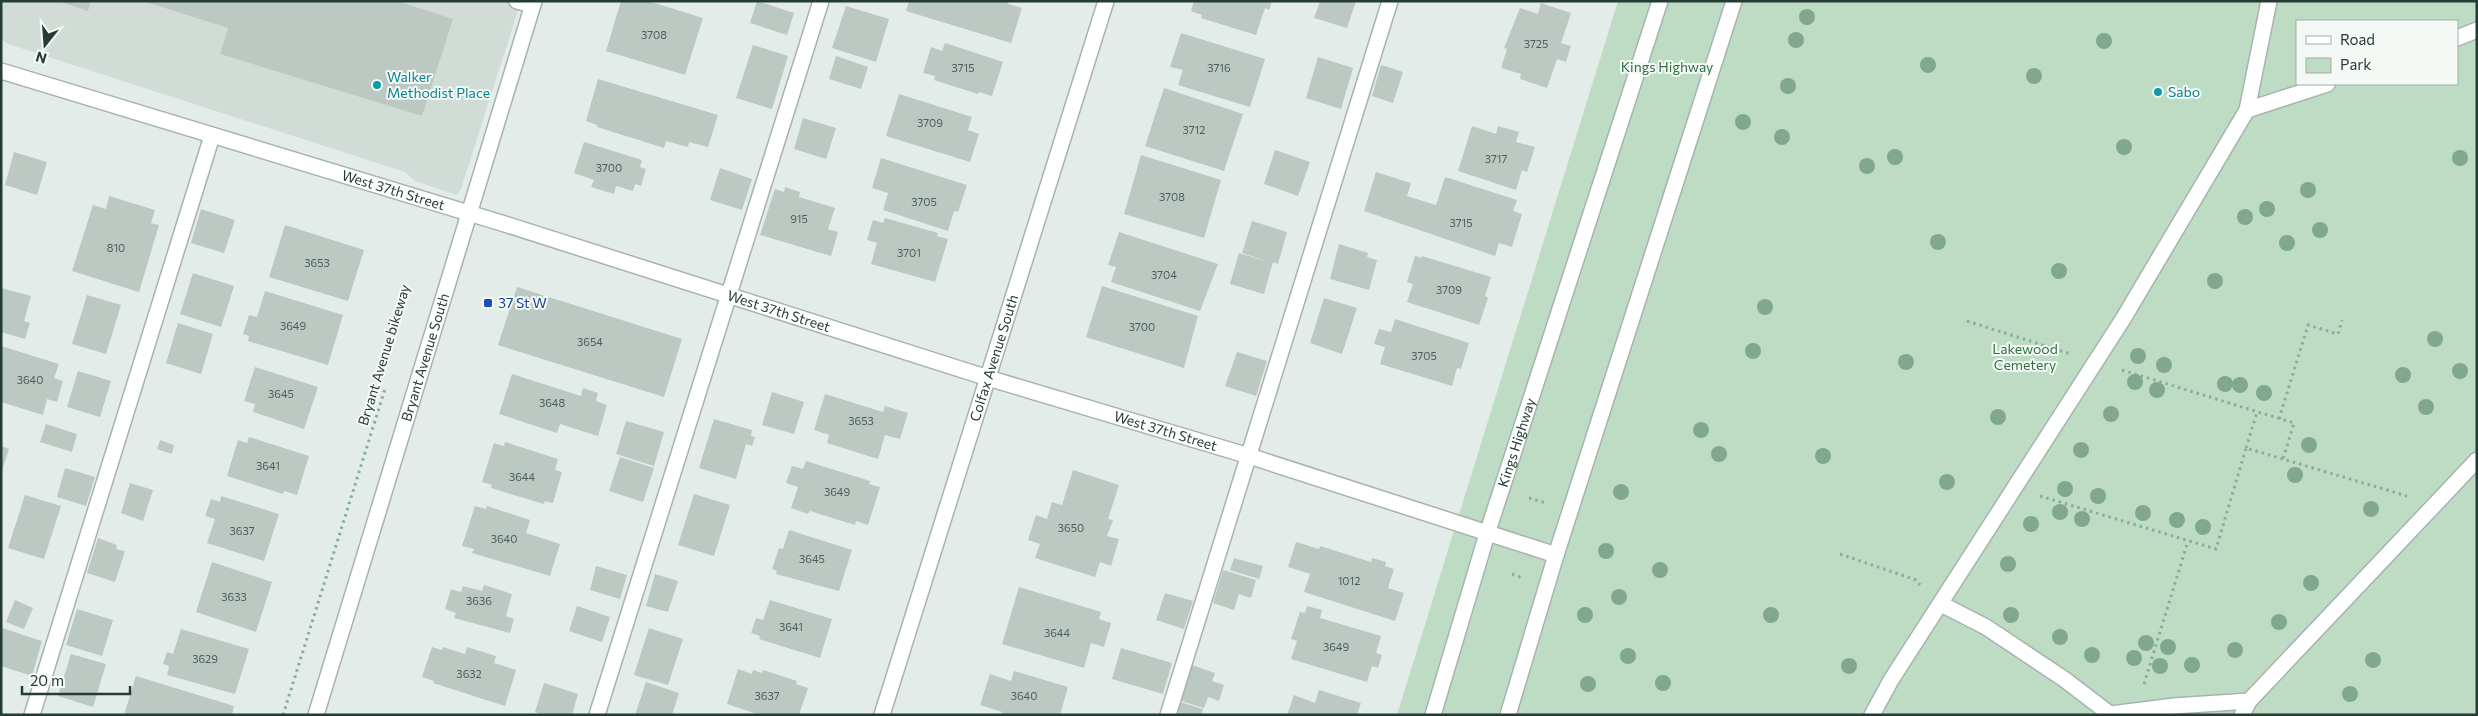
<svg xmlns="http://www.w3.org/2000/svg" width="2478" height="716" viewBox="0 0 2478 716" font-family="Commissioner,sans-serif">
  <rect width="100%" height="100%" fill="#e3ece8"/>
  <!-- built -->
  <polygon fill="#d2dcd7" points="1,1 521,1 461,189 456,195 415,181 405,172 8,44 1,39"/>
  <!-- green -->
  <path fill="#bedbc4" fill-rule="evenodd" d="M1618,1h859v714h-1080zM2297,21h160v63h-160z"/>
  <!-- building -->
  <g fill="#bcc9c3">
    <polygon points="58,1 91,1 88,11"/>
    <polygon points="143,1 397,1 453,19 422,116 220,54 228,28"/>
    <polygon points="621,1 648,1 703,18 685,75 606,51"/>
    <polygon points="757,1 794,13 787,35 750,23"/>
    <polygon points="909,1 1009,1 1008,4 1022,8 1011,43 906,11"/>
    <polygon points="1194,1 1272,1 1269,10 1265,8 1256,35 1201,18 1202,15 1191,11"/>
    <polygon points="1320,1 1356,1 1347,28 1314,18"/>
    <polygon points="1541,3 1571,13 1561,43 1571,46 1566,62 1557,59 1547,88 1520,79 1521,74 1501,68 1507,49 1504,48 1520,8 1538,14"/>
    <polygon points="846,6 889,19 876,62 832,48"/>
    <polygon points="1181,33 1265,59 1250,107 1178,85 1183,70 1170,67"/>
    <polygon points="945,43 1003,62 992,96 979,92 978,94 934,80 935,76 923,73 931,47 942,51"/>
    <polygon points="753,45 788,56 772,109 736,98"/>
    <polygon points="836,56 868,67 861,89 829,79"/>
    <polygon points="1318,57 1353,68 1341,109 1306,98"/>
    <polygon points="1381,65 1403,72 1393,103 1372,96"/>
    <polygon points="598,79 718,115 708,147 689,142 688,147 666,141 664,148 597,127 597,125 586,121"/>
    <polygon points="1164,88 1243,114 1224,171 1145,146"/>
    <polygon points="899,94 972,117 968,130 979,134 970,162 886,136"/>
    <polygon points="803,118 836,128 826,159 794,149"/>
    <polygon points="1472,126 1496,134 1498,126 1519,132 1516,142 1535,147 1527,172 1522,170 1516,190 1458,171"/>
    <polygon points="584,142 642,160 640,167 646,169 641,186 635,184 633,191 616,186 614,194 591,187 594,180 574,173"/>
    <polygon points="1275,150 1310,162 1298,196 1264,184"/>
    <polygon points="14,152 47,162 37,195 5,185"/>
    <polygon points="1141,155 1221,180 1204,238 1124,214"/>
    <polygon points="881,158 967,185 958,212 954,211 948,231 883,210 888,193 872,188"/>
    <polygon points="720,168 752,179 742,210 710,200"/>
    <polygon points="1376,172 1411,183 1407,196 1436,205 1445,177 1517,200 1513,211 1522,214 1512,247 1499,243 1495,256 1364,211"/>
    <polygon points="785,187 800,192 799,197 835,208 828,229 838,232 831,256 760,235 775,189 784,192"/>
    <polygon points="109,196 155,210 151,223 159,225 139,292 72,271 93,205 106,209"/>
    <polygon points="201,209 235,220 224,253 191,243"/>
    <polygon points="885,218 938,233 937,236 948,239 935,282 871,264 877,243 867,240 873,220 883,223"/>
    <polygon points="1252,221 1287,232 1278,264 1273,262 1264,294 1230,284 1239,253 1269,262 1242,253"/>
    <polygon points="285,225 364,250 348,301 269,277"/>
    <polygon points="1119,232 1218,264 1200,311 1111,282 1116,267 1108,265"/>
    <polygon points="1339,244 1368,253 1367,257 1377,260 1369,290 1330,279"/>
    <polygon points="1415,256 1422,258 1422,256 1491,277 1485,296 1488,298 1479,325 1407,302 1413,284 1407,282"/>
    <polygon points="193,273 234,286 221,327 180,314"/>
    <polygon points="1102,286 1198,316 1184,368 1086,337"/>
    <polygon points="517,287 682,339 664,397 498,345"/>
    <polygon points="1,288 31,296 24,321 30,323 25,339 1,332"/>
    <polygon points="265,291 343,315 328,365 248,341 249,336 243,334 249,315 257,317"/>
    <polygon points="87,295 121,305 106,354 72,344"/>
    <polygon points="1324,298 1357,308 1342,354 1310,343"/>
    <polygon points="1395,319 1469,343 1461,369 1457,368 1452,386 1380,364 1385,347 1374,344 1379,329 1391,332"/>
    <polygon points="178,323 213,334 201,374 166,363"/>
    <polygon points="1,346 59,364 54,378 63,381 57,402 47,399 43,415 1,402"/>
    <polygon points="1237,352 1267,361 1256,396 1225,386"/>
    <polygon points="255,367 318,387 304,429 253,412 255,404 244,401"/>
    <polygon points="78,371 111,381 100,417 67,407"/>
    <polygon points="512,374 581,396 583,388 598,393 596,401 607,405 598,436 560,424 557,433 499,414"/>
    <polygon points="772,392 804,402 794,434 762,425"/>
    <polygon points="825,394 883,412 885,406 908,413 900,439 885,435 878,459 827,443 829,435 814,430"/>
    <polygon points="714,419 752,430 751,436 755,437 752,446 746,444 736,479 699,468"/>
    <polygon points="626,421 664,432 654,466 616,454"/>
    <polygon points="46,424 77,434 72,452 40,442"/>
    <polygon points="249,437 309,456 297,495 284,491 283,494 227,476 238,440 247,443"/>
    <polygon points="160,440 174,445 172,454 157,449"/>
    <polygon points="505,442 558,459 555,470 562,472 553,503 545,501 544,504 491,488 492,485 482,482 494,443 504,446"/>
    <polygon points="1,446 9,449 2,470 1,470"/>
    <polygon points="620,457 654,468 643,502 609,491"/>
    <polygon points="806,461 870,481 869,484 880,487 868,525 856,521 855,525 810,511 808,514 791,508 798,487 786,483 792,466 803,469"/>
    <polygon points="65,468 95,477 86,506 57,497"/>
    <polygon points="1073,470 1119,485 1108,519 1113,520 1107,536 1119,539 1111,566 1100,562 1095,577 1035,558 1040,544 1028,540 1036,515 1047,519 1052,502 1062,505"/>
    <polygon points="130,483 153,490 143,521 121,513"/>
    <polygon points="694,494 730,505 714,556 678,545"/>
    <polygon points="25,495 61,506 44,559 8,548"/>
    <polygon points="221,496 279,514 264,561 207,543 215,519 205,516 211,499 220,502"/>
    <polygon points="475,506 486,509 487,506 530,520 526,533 560,544 550,576 472,553 474,549 462,546"/>
    <polygon points="789,530 852,550 839,591 776,574 777,571 772,569 779,548 783,549"/>
    <polygon points="98,538 117,545 116,549 125,551 115,582 87,573"/>
    <polygon points="1296,542 1319,549 1320,546 1371,562 1372,558 1386,562 1385,566 1394,569 1388,588 1404,593 1395,621 1304,592 1310,574 1288,567"/>
    <polygon points="1234,558 1263,566 1259,579 1230,570"/>
    <polygon points="212,562 272,582 256,632 196,612"/>
    <polygon points="596,566 627,575 620,599 590,590"/>
    <polygon points="1223,570 1256,580 1251,598 1239,594 1234,610 1213,603"/>
    <polygon points="655,574 678,581 668,612 646,606"/>
    <polygon points="484,585 512,594 506,616 514,619 510,633 454,618 456,613 445,609 451,589 461,592 463,586 482,591"/>
    <polygon points="1019,587 1101,612 1099,619 1111,623 1104,647 1091,643 1084,668 1002,644"/>
    <polygon points="1165,593 1193,601 1184,629 1156,620"/>
    <polygon points="15,600 33,608 24,629 6,622"/>
    <polygon points="770,600 832,619 820,658 759,639 760,636 751,633 756,618 763,620"/>
    <polygon points="577,606 610,617 602,642 569,631"/>
    <polygon points="1307,606 1322,610 1320,618 1381,636 1376,653 1382,655 1378,668 1372,666 1367,682 1291,659 1297,641 1291,639 1300,612 1305,613"/>
    <polygon points="77,609 113,620 102,656 66,645"/>
    <polygon points="2,628 42,641 32,676 1,666"/>
    <polygon points="649,628 683,639 668,685 634,675"/>
    <polygon points="181,629 249,649 235,694 167,675 169,666 163,664 167,652 173,654"/>
    <polygon points="432,647 442,650 443,647 465,654 467,647 496,656 494,663 516,670 505,706 433,683 434,681 422,677"/>
    <polygon points="1121,648 1172,663 1163,694 1112,679"/>
    <polygon points="71,654 106,664 93,707 58,696"/>
    <polygon points="1192,665 1215,673 1212,681 1224,685 1219,701 1208,697 1204,708 1181,701"/>
    <polygon points="738,669 752,674 753,670 762,673 763,670 797,681 796,684 808,688 799,715 760,715 727,704"/>
    <polygon points="1014,671 1068,687 1060,715 1001,715 1002,712 980,705 990,674 1011,681"/>
    <polygon points="136,676 234,706 232,715 124,715"/>
    <polygon points="646,682 679,693 672,715 635,715"/>
    <polygon points="544,683 578,694 572,715 542,715 535,712"/>
    <polygon points="1319,690 1361,703 1357,715 1287,715 1294,695 1315,703"/>
    <polygon points="1180,702 1203,709 1201,715 1177,715"/>
  </g>
  <g fill="none" stroke-linecap="round" stroke-linejoin="round">
    <defs>
      <g id="service">
        <polyline points="517,1 532,5"/>
        <polyline points="2457,38 2477,30"/>
        <polyline points="2247,110 2327,84"/>
        <polyline points="1941,604 1986,627 2064,679 2111,715"/>
        <polyline points="2111,714 2174,706 2249,701"/>
        <polyline points="32,715 212,136"/>
        <polyline points="597,715 821,1"/>
        <polyline points="1168,715 1390,1"/>
        <polyline points="1872,715 1891,680 2123,319 2247,110 2269,1"/>
        <polyline points="2242,715 2249,701 2477,460"/>
      </g>
      <g id="minor">
        <path id="s1" d="M1,71l507,154 480,153 261,78 307,99"/>
        <path id="s2" d="M316,715l218,-714"/>
        <path id="s3" d="M882,715l224,-714"/>
      </g>
      <g id="tertiary">
        <path id="s4" d="M1433,715l54,-181 173,-533"/>
        <polyline points="1508,715 1556,555 1734,1"/>
      </g>
    </defs>
    <!-- service casing -->
    <use href="#service" stroke="#a6b4ae" stroke-width="18"/>
    <!-- minor casing -->
    <use href="#minor" stroke="#a6b4ae" stroke-width="18"/>
    <!-- tertiary casing -->
    <use href="#tertiary" stroke="#a6b4ae" stroke-width="18"/>
    <!-- path -->
    <g stroke="#87ad9f" stroke-width="3" stroke-dasharray="2.5 4" stroke-linecap="butt">
      <polyline points="1967,321 2071,354"/>
      <polyline points="2122,370 2294,423 2283,459"/>
      <polyline points="2279,419 2308,325 2338,334 2342,320"/>
      <polyline points="2246,448 2257,412"/>
      <polyline points="2040,496 2216,549 2246,448 2407,496"/>
      <polyline points="1529,498 1546,503"/>
      <polyline points="1840,554 1916,580 1920,585"/>
      <polyline points="1512,574 1523,578"/>
      <polyline points="2144,684 2188,541"/>
      <polyline points="283,715 385,389"/>
    </g>
    <!-- service -->
    <use href="#service" stroke="#fff" stroke-width="15"/>
    <!-- minor -->
    <use href="#minor" stroke="#fff" stroke-width="15"/>
    <!-- tertiary -->
    <use href="#tertiary" stroke="#fff" stroke-width="15"/>
  </g>
  <!-- trees -->
  <g fill="#82a78f">
    <circle cx="1807" cy="17" r="8"/>
    <circle cx="1796" cy="40" r="8"/>
    <circle cx="2104" cy="41" r="8"/>
    <circle cx="1928" cy="65" r="8"/>
    <circle cx="2034" cy="76" r="8"/>
    <circle cx="1788" cy="86" r="8"/>
    <circle cx="1743" cy="122" r="8"/>
    <circle cx="1782" cy="137" r="8"/>
    <circle cx="2124" cy="147" r="8"/>
    <circle cx="1895" cy="157" r="8"/>
    <circle cx="2460" cy="158" r="8"/>
    <circle cx="1867" cy="166" r="8"/>
    <circle cx="2308" cy="190" r="8"/>
    <circle cx="2267" cy="209" r="8"/>
    <circle cx="2245" cy="217" r="8"/>
    <circle cx="2320" cy="230" r="8"/>
    <circle cx="1938" cy="242" r="8"/>
    <circle cx="2287" cy="243" r="8"/>
    <circle cx="2059" cy="271" r="8"/>
    <circle cx="2215" cy="281" r="8"/>
    <circle cx="1765" cy="307" r="8"/>
    <circle cx="2435" cy="339" r="8"/>
    <circle cx="1753" cy="351" r="8"/>
    <circle cx="2138" cy="356" r="8"/>
    <circle cx="1906" cy="362" r="8"/>
    <circle cx="2164" cy="365" r="8"/>
    <circle cx="2460" cy="371" r="8"/>
    <circle cx="2403" cy="375" r="8"/>
    <circle cx="2135" cy="382" r="8"/>
    <circle cx="2225" cy="384" r="8"/>
    <circle cx="2240" cy="385" r="8"/>
    <circle cx="2157" cy="390" r="8"/>
    <circle cx="2264" cy="393" r="8"/>
    <circle cx="2426" cy="407" r="8"/>
    <circle cx="2111" cy="414" r="8"/>
    <circle cx="1998" cy="417" r="8"/>
    <circle cx="1701" cy="430" r="8"/>
    <circle cx="2309" cy="445" r="8"/>
    <circle cx="2081" cy="450" r="8"/>
    <circle cx="1719" cy="454" r="8"/>
    <circle cx="1823" cy="456" r="8"/>
    <circle cx="2295" cy="475" r="8"/>
    <circle cx="1947" cy="482" r="8"/>
    <circle cx="2065" cy="489" r="8"/>
    <circle cx="1621" cy="492" r="8"/>
    <circle cx="2098" cy="496" r="8"/>
    <circle cx="2371" cy="509" r="8"/>
    <circle cx="2060" cy="512" r="8"/>
    <circle cx="2143" cy="513" r="8"/>
    <circle cx="2082" cy="519" r="8"/>
    <circle cx="2177" cy="520" r="8"/>
    <circle cx="2031" cy="524" r="8"/>
    <circle cx="2203" cy="527" r="8"/>
    <circle cx="1606" cy="551" r="8"/>
    <circle cx="2008" cy="564" r="8"/>
    <circle cx="1660" cy="570" r="8"/>
    <circle cx="2311" cy="583" r="8"/>
    <circle cx="1619" cy="597" r="8"/>
    <circle cx="1585" cy="615" r="8"/>
    <circle cx="1771" cy="615" r="8"/>
    <circle cx="2011" cy="615" r="8"/>
    <circle cx="2279" cy="622" r="8"/>
    <circle cx="2060" cy="637" r="8"/>
    <circle cx="2146" cy="643" r="8"/>
    <circle cx="2168" cy="647" r="8"/>
    <circle cx="2235" cy="650" r="8"/>
    <circle cx="2092" cy="655" r="8"/>
    <circle cx="1628" cy="656" r="8"/>
    <circle cx="2134" cy="658" r="8"/>
    <circle cx="2373" cy="660" r="8"/>
    <circle cx="2192" cy="665" r="8"/>
    <circle cx="1849" cy="666" r="8"/>
    <circle cx="2160" cy="666" r="8"/>
    <circle cx="1663" cy="683" r="8"/>
    <circle cx="1588" cy="684" r="8"/>
    <circle cx="2350" cy="694" r="8"/>
  </g>
  <!-- markers -->
  <g fill="#0f9aa8" stroke="#f4f9f6" stroke-width="2">
    <circle cx="377" cy="85" r="5"/>
    <circle cx="2158" cy="92" r="5"/>
  </g>
  <rect fill="#1a4fb4" stroke="#f4f9f6" stroke-width="2" x="483" y="298" width="10" height="10" rx="2.5"/>
  <g text-anchor="middle" stroke-width="4" stroke-linejoin="round" paint-order="stroke">
    <!-- number labels -->
    <g font-size="11" fill="#4b5f58">
      <text x="654" y="39">3708</text>
      <text x="1536" y="48">3725</text>
      <text x="963" y="72">3715</text>
      <text x="1219" y="72">3716</text>
      <text x="930" y="127">3709</text>
      <text x="1194" y="134">3712</text>
      <text x="1496" y="163">3717</text>
      <text x="609" y="172">3700</text>
      <text x="1172" y="201">3708</text>
      <text x="924" y="206">3705</text>
      <text x="799" y="223">915</text>
      <text x="1461" y="227">3715</text>
      <text x="116" y="252">810</text>
      <text x="909" y="257">3701</text>
      <text x="317" y="267">3653</text>
      <text x="1164" y="279">3704</text>
      <text x="1449" y="294">3709</text>
      <text x="293" y="330">3649</text>
      <text x="1142" y="331">3700</text>
      <text x="590" y="346">3654</text>
      <text x="1424" y="360">3705</text>
      <text x="30" y="384">3640</text>
      <text x="281" y="398">3645</text>
      <text x="552" y="407">3648</text>
      <text x="861" y="425">3653</text>
      <text x="268" y="470">3641</text>
      <text x="522" y="481">3644</text>
      <text x="837" y="496">3649</text>
      <text x="1071" y="532">3650</text>
      <text x="242" y="535">3637</text>
      <text x="504" y="543">3640</text>
      <text x="812" y="563">3645</text>
      <text x="1349" y="585">1012</text>
      <text x="234" y="601">3633</text>
      <text x="479" y="605">3636</text>
      <text x="791" y="631">3641</text>
      <text x="1057" y="637">3644</text>
      <text x="1336" y="651">3649</text>
      <text x="205" y="663">3629</text>
      <text x="469" y="678">3632</text>
      <text x="767" y="700">3637</text>
      <text x="1024" y="700">3640</text>
    </g>
    <!-- park labels -->
    <g font-size="14" fill="#326f46" stroke="#f4f9f6">
      <text x="1667" y="72">Kings Highway</text>
      <text x="2025" y="354">Lakewood<tspan x="2025" dy="16">Cemetery</tspan></text>
    </g>
    <!-- culture labels -->
    <g font-size="14" fill="#0d838f" stroke="#f4f9f6" text-anchor="start">
      <text x="387" y="82">Walker<tspan x="387" dy="16">Methodist Place</tspan></text>
      <text x="2168" y="97">Sabo</text>
    </g>
    <!-- street labels -->
    <g font-size="14" fill="#253c34" stroke="#f4f9f6">
      <text dy="5" stroke="none"><textPath href="#s1" startOffset="410">West 37th Street</textPath></text>
      <text dy="5" stroke="none"><textPath href="#s1" startOffset="814">West 37th Street</textPath></text>
      <text transform="translate(384 355) rotate(-73)" y="5">Bryant Avenue bikeway</text>
      <text dy="5" stroke="none"><textPath href="#s2" startOffset="374">Bryant Avenue South</textPath></text>
      <text dy="5" stroke="none"><textPath href="#s3" startOffset="374">Colfax Avenue South</textPath></text>
      <text dy="5" stroke="none"><textPath href="#s1" startOffset="1219">West 37th Street</textPath></text>
      <text dy="5" stroke="none"><textPath href="#s4" startOffset="285">Kings Highway</textPath></text>
    </g>
    <!-- transit labels -->
    <g font-size="14" fill="#164399" stroke="#f4f9f6" text-anchor="start">
      <text x="498" y="308">37 St W</text>
    </g>
  </g>
  <!-- border -->
  <rect width="2478" height="716" fill="none" stroke="#253c34" stroke-width="5"/>
  <!-- legend -->
  <rect x="2296" y="20" width="162" height="65" fill="#f4f9f6" stroke="#a1ada8"/>
  <rect x="2306" y="36" width="25" height="8" fill="#ffffff" stroke="#a1ada8"/>
  <text x="2340" y="45" font-size="15" fill="#253c34">Road</text>
  <rect x="2306" y="58" width="25" height="15" fill="#bedbc4" stroke="#a1ada8"/>
  <text x="2340" y="70" font-size="15" fill="#253c34">Park</text>
  <!-- north arrow -->
  <g transform="translate(45 45) rotate(197)" stroke="#f4f9f6" stroke-width="4" paint-order="stroke">
  <path d="M0-4L9 19L0 12L-9 19Z" fill="#253c34"/>
  <text y="-8" font-size="14" font-weight="bold" text-anchor="middle" fill="#253c34">N</text>
  </g>
  <!-- scale -->
  <path d="M22 686v8h108v-8" fill="none" stroke="#253c34" stroke-width="2.5"/>
  <text x="30" y="686" font-size="15" fill="#253c34" stroke="#f4f9f6" stroke-width="4" paint-order="stroke">20 m</text>
</svg>
